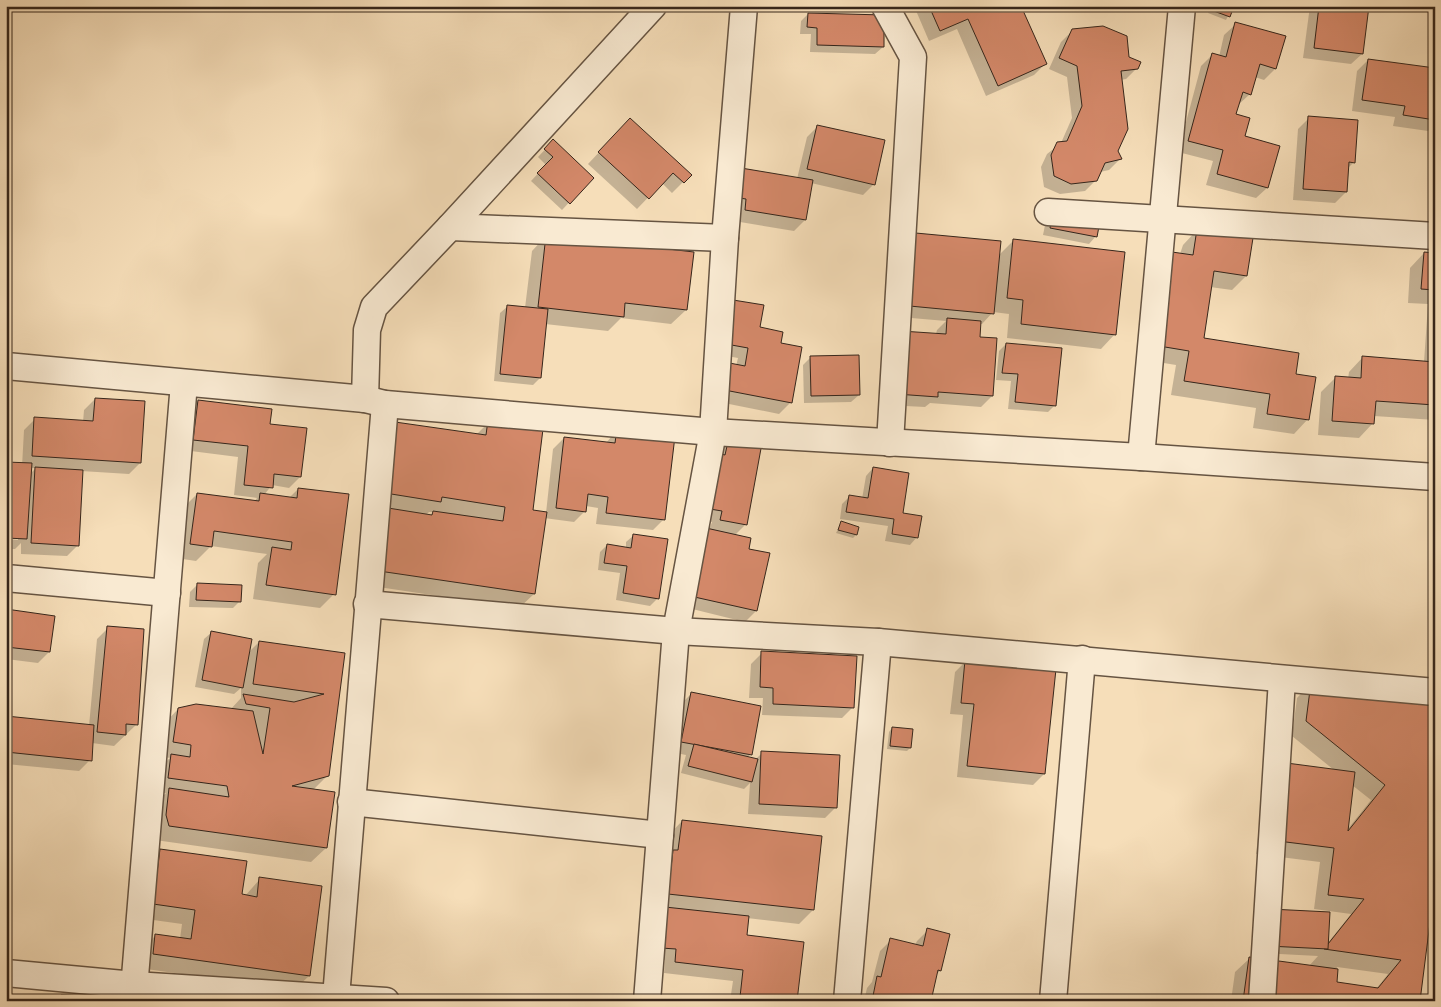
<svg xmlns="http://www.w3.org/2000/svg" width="1441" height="1007" viewBox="0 0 1441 1007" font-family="'IM FELL DW Pica',serif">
  <rect width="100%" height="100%" fill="#f6deb9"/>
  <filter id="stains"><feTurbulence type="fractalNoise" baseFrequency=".004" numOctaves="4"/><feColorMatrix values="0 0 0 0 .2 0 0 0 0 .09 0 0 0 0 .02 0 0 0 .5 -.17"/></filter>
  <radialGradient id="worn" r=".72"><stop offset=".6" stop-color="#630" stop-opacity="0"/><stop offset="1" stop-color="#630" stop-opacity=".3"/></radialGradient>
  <!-- shadow -->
  <g fill="#0003" fill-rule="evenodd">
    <polygon points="914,6 1019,6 1045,64 1034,75 986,96 957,29 929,41"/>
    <polygon points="1211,6 1233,6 1226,20 1208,13"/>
    <polygon points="1310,6 1367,6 1362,54 1351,64 1303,58"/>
    <polygon points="808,14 883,47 875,54 810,52 811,34 800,34 801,21"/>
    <polygon points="1236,24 1275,69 1264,80 1255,77 1250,94 1238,105 1235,115 1267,188 1256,198 1206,185 1213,161 1178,152 1201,66 1212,55 1219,57 1224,35"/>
    <polygon points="1072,31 1128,57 1137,68 1126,79 1120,80 1117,151 1120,159 1109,170 1100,172 1096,180 1085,191 1060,194 1044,187 1041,167 1047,154 1061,143 1072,118 1067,77 1049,69 1061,42"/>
    <polygon points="1368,60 1435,69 1435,124 1428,131 1393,126 1395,117 1352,111 1357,71"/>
    <polygon points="1309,118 1354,162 1348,168 1346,192 1335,203 1293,200 1298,129"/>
    <polygon points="818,126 874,184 863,195 811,183 805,220 794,231 734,221 736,210 714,207 719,179 797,179 807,137"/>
    <polygon points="619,131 690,175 672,193 662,183 637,209 588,164"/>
    <polygon points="553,141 592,178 562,210 531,181 546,165 538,157"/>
    <polygon points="1435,188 1435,209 1431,208"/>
    <polygon points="1046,220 1096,236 1089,244 1043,235"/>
    <polygon points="1197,230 1246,276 1232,290 1210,287 1203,339 1295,375 1308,419 1294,434 1253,428 1256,408 1171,395 1176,365 1145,360 1183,245"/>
    <polygon points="546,236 686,310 671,324 621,318 608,331 545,324 540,378 533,385 494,381 500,313 508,306 525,308 532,251"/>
    <polygon points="1013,241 1115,334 1101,349 1007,338 1009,314 993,312 982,324 979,324 978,338 992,396 981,407 930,403 925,407 886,405 936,334 937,330 946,321 888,316 998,256"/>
    <polygon points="1424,253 1435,254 1435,420 1374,416 1373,423 1359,438 1318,435 1321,392 1335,378 1348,379 1349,372 1363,357 1424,362 1428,304 1408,303 1410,268"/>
    <polygon points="758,328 780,344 801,348 790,403 779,414 704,399 736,366 738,358 705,352"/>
    <polygon points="1006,344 1055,405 1048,412 1008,409 1011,381 996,380 999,351"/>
    <polygon points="810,358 859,395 851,402 804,403 803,365"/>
    <path d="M95,399l45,64 -11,11 -48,-3 -3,74 -11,11 -46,-2v-11l-6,6h-9v-10l12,1 6,-110 11,-11 48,3 1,-12zM30,468h6l-6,6z"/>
    <polygon points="198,401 269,425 300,477 289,488 272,485 264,495 289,498 298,489 334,594 320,608 253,599 258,563 267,554 211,546 196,561 176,558 183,508 197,494 254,502 257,498 234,495 238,457 183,450 187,412"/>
    <path d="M489,422l43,89 14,2 7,-64 11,-11 42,5 11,-13 47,89 -11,11 -57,-6 2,-16 -12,-2 -1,5 -11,11 -30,-4 -10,76 -15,14 -154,-23 6,-77 105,-73zM429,512h5l-4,4 -4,-1z"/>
    <polygon points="729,438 746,524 734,536 747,550 769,554 756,611 745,622 680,606 712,522 693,519 703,465"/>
    <polygon points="873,468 917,537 910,545 885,541 888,526 840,519 842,504 849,497 862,499 866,476"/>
    <polygon points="841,523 856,535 853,538 836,533"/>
    <polygon points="634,535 658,598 650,606 616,600 620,573 598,570 600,552 607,545 626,548 626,542"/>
    <polygon points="197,585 240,601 233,608 189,607 190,592"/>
    <polygon points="6,611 49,652 38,663 6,659"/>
    <polygon points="108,628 137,724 114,746 92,743 90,760 79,771 6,764 6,718 89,726 97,639"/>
    <polygon points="212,632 248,653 259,642 344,654 327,776 313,790 326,848 311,862 155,840 155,804 166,793 154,792 157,770 170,758 159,756 164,724 178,709 230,710 241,698 241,688 234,694 195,687 204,639"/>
    <polygon points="762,653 853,707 842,718 762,715 763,698 749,698 751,664"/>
    <polygon points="966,661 1044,774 1033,785 957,777 963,715 950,714 955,672"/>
    <path d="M1311,683l124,17 -18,301h-186l4,-29 15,-14 59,8 9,-10 -56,-3 1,-36 64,27 24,-30 -37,-5 6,-47 -64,-8 9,-77 69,-7 -42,-34 5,-38zM1352,785l19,15 -24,30zM1337,967l51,7 -12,15 -41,-6z"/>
    <polygon points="691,694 751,754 747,758 755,760 762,753 836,807 825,818 748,814 750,783 744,789 681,773 686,755 671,752 680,705"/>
    <polygon points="892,728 911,730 910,748 907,751 887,749 889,732"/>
    <polygon points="682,821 813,910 799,924 747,918 745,936 796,1001 730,1001 733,981 664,973 665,960 650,958 668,836"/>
    <polygon points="161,851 241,895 245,896 260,879 309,976 294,990 139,968 141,950 156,935 180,939 182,924 139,918 146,865"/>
    <polygon points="928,930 940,971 935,975 929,1001 864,1001 867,988 872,982 880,951 891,940 915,945 917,941"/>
  </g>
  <!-- building -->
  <g fill="#d38869" stroke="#36261b">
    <polygon points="929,6 1021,6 1047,64 998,86 968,19 940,31"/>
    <polygon points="1212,6 1234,6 1230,17 1211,10"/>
    <polygon points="1319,6 1369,6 1363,54 1314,48"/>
    <polygon points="808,13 884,15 884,47 817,45 817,28 807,27"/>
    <polygon points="1235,22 1286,36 1276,69 1260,64 1251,95 1243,92 1236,114 1250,118 1245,136 1280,146 1268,188 1217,174 1223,150 1188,141 1212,53 1226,57"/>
    <polygon points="1103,26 1127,36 1129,57 1141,62 1138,69 1121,71 1128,129 1118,151 1122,159 1105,163 1097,181 1071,184 1054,176 1051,155 1057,142 1067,141 1082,106 1077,66 1059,58 1072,29"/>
    <polygon points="1368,59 1435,68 1435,120 1403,115 1405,106 1362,100"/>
    <polygon points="1308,116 1358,120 1355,163 1349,162 1347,192 1303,189"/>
    <polygon points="630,118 692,175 684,183 673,173 649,199 598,152"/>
    <polygon points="817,125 885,140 875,185 807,169"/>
    <polygon points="553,139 594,178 570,204 537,173 553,157 544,149"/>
    <polygon points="729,166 813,180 806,220 745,210 746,199 725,196"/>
    <polygon points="1053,212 1100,221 1097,237 1050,228"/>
    <polygon points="1197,229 1253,238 1247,276 1214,271 1204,338 1299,353 1296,374 1316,377 1309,420 1267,414 1270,394 1184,381 1189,351 1159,346 1172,252 1193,255"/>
    <polygon points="905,232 1001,241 994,314 899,305"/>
    <polygon points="546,235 694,252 687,310 625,303 624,317 538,307"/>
    <polygon points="1013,239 1125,252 1116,335 1021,324 1023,300 1007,298"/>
    <polygon points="1424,252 1435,253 1435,290 1421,289"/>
    <polygon points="733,300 764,305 760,327 783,332 781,343 802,347 792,403 714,388 719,361 745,366 748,348 715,342"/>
    <polygon points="507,305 548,309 541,378 500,374"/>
    <polygon points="947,318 981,321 980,337 997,338 993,396 938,392 938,397 896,394 901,331 946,334"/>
    <polygon points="1006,343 1062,348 1056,406 1015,402 1018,374 1002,373"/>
    <polygon points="859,355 860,395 811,396 810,356"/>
    <polygon points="1362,356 1435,362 1435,405 1376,401 1374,424 1332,421 1335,376 1361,378"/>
    <polygon points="95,398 145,401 141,463 32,456 34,417 93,421"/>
    <polygon points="198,400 272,409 270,424 307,428 301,477 274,474 273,488 244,485 248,446 193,440"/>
    <polygon points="488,420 543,429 533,510 547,512 535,594 379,571 388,508 432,515 433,511 503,521 505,507 442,497 441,502 385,493 395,422 486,435"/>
    <polygon points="617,428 675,436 665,520 606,513 608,497 588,494 586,512 556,508 564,437 615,443"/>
    <polygon points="729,437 762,443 747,525 720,520 722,511 704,508 714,452 725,455"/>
    <polygon points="6,462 32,463 27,539 6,538"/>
    <polygon points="35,467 83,470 79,546 31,543"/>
    <polygon points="873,467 909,473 903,513 922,516 918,538 892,534 894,519 846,512 849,495 868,498"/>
    <polygon points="298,488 349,494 336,595 266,585 272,547 291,550 292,542 214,531 212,547 190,544 197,493 259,501 260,493 297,498"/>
    <polygon points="841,521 859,527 857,535 838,530"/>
    <polygon points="706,528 751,538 749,549 770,553 757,611 690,596"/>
    <polygon points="633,534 668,539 659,599 623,593 627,566 604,563 607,544 631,548"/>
    <polygon points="197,583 242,585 241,602 196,600"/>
    <polygon points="6,609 55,616 50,652 6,647"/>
    <polygon points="107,626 144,629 138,725 126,724 126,735 97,732"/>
    <polygon points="211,631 252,639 243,688 202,680"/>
    <polygon points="259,641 345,653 329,776 292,786 335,792 327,848 169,826 166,815 169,788 229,797 227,786 168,778 171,754 190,757 191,745 173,742 178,708 196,704 253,711 263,754 270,708 246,704 243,694 294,702 324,694 253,684"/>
    <polygon points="761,651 857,656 854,708 773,704 773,688 760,687"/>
    <polygon points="965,660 1056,669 1045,774 967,766 974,704 961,703"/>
    <polygon points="1311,682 1435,699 1435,883 1420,1001 1243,1001 1249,957 1338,969 1337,982 1378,988 1401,960 1324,949 1364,899 1328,895 1334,848 1270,840 1279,762 1355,772 1348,831 1385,785 1306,721"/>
    <polygon points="691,692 761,706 752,755 681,742"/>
    <polygon points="6,716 94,725 92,761 6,752"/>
    <polygon points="892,727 913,729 911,748 890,746"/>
    <polygon points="694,744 758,759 752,782 688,766"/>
    <polygon points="761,751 840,755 837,808 759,804"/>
    <polygon points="682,820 822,836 814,910 668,894 673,850 678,850"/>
    <polygon points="160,849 247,861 242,894 257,897 259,877 322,886 310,976 153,954 155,934 191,939 195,910 153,904"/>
    <polygon points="665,907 749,916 747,935 804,942 797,1001 740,997 743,970 675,962 676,949 661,948"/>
    <polygon points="1270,909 1330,912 1328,949 1268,946"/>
    <polygon points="927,928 950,934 941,971 938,970 931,1001 872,1001 877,976 881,977 890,938 923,946"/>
    <polygon points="61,995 95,996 95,1001 61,1001"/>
  </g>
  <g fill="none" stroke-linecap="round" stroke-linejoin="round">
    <defs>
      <g id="minor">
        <polyline points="885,6 913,57 890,443"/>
        <polyline points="1048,212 1435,236"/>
        <polyline points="450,227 725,238"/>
        <polyline points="6,366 365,399 385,404 713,432 1141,457 1435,477"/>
        <polyline points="365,399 367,330 374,307 450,227 653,6"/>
        <polyline points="1141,457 1182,6"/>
        <polyline points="6,578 167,593"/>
        <polyline points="367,604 676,631 878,642 1435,692"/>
        <polyline points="351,802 660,835"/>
        <polyline points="6,973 134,985 386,1001"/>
        <polyline points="336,997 385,404"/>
        <polyline points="133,1001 184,383"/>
        <polyline points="647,1001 676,631 713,432 725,238 744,6"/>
        <polyline points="847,1001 878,642"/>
        <polyline points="1053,1001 1082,659"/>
        <polyline points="1262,1001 1282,679"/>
      </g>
    </defs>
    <!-- minor casing -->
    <use href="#minor" stroke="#665442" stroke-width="29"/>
    <!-- minor -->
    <use href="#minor" stroke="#f9ead2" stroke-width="26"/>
  </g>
  <!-- margin -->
  <rect width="1441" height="1007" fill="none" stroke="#f6deb9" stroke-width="25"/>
  <rect x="8" y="8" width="1426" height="992" fill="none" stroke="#36261b" stroke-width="2.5"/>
  <rect x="12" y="12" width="1416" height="982" fill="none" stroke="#36261b"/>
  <rect width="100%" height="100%" filter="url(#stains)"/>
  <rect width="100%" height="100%" fill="url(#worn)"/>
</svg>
